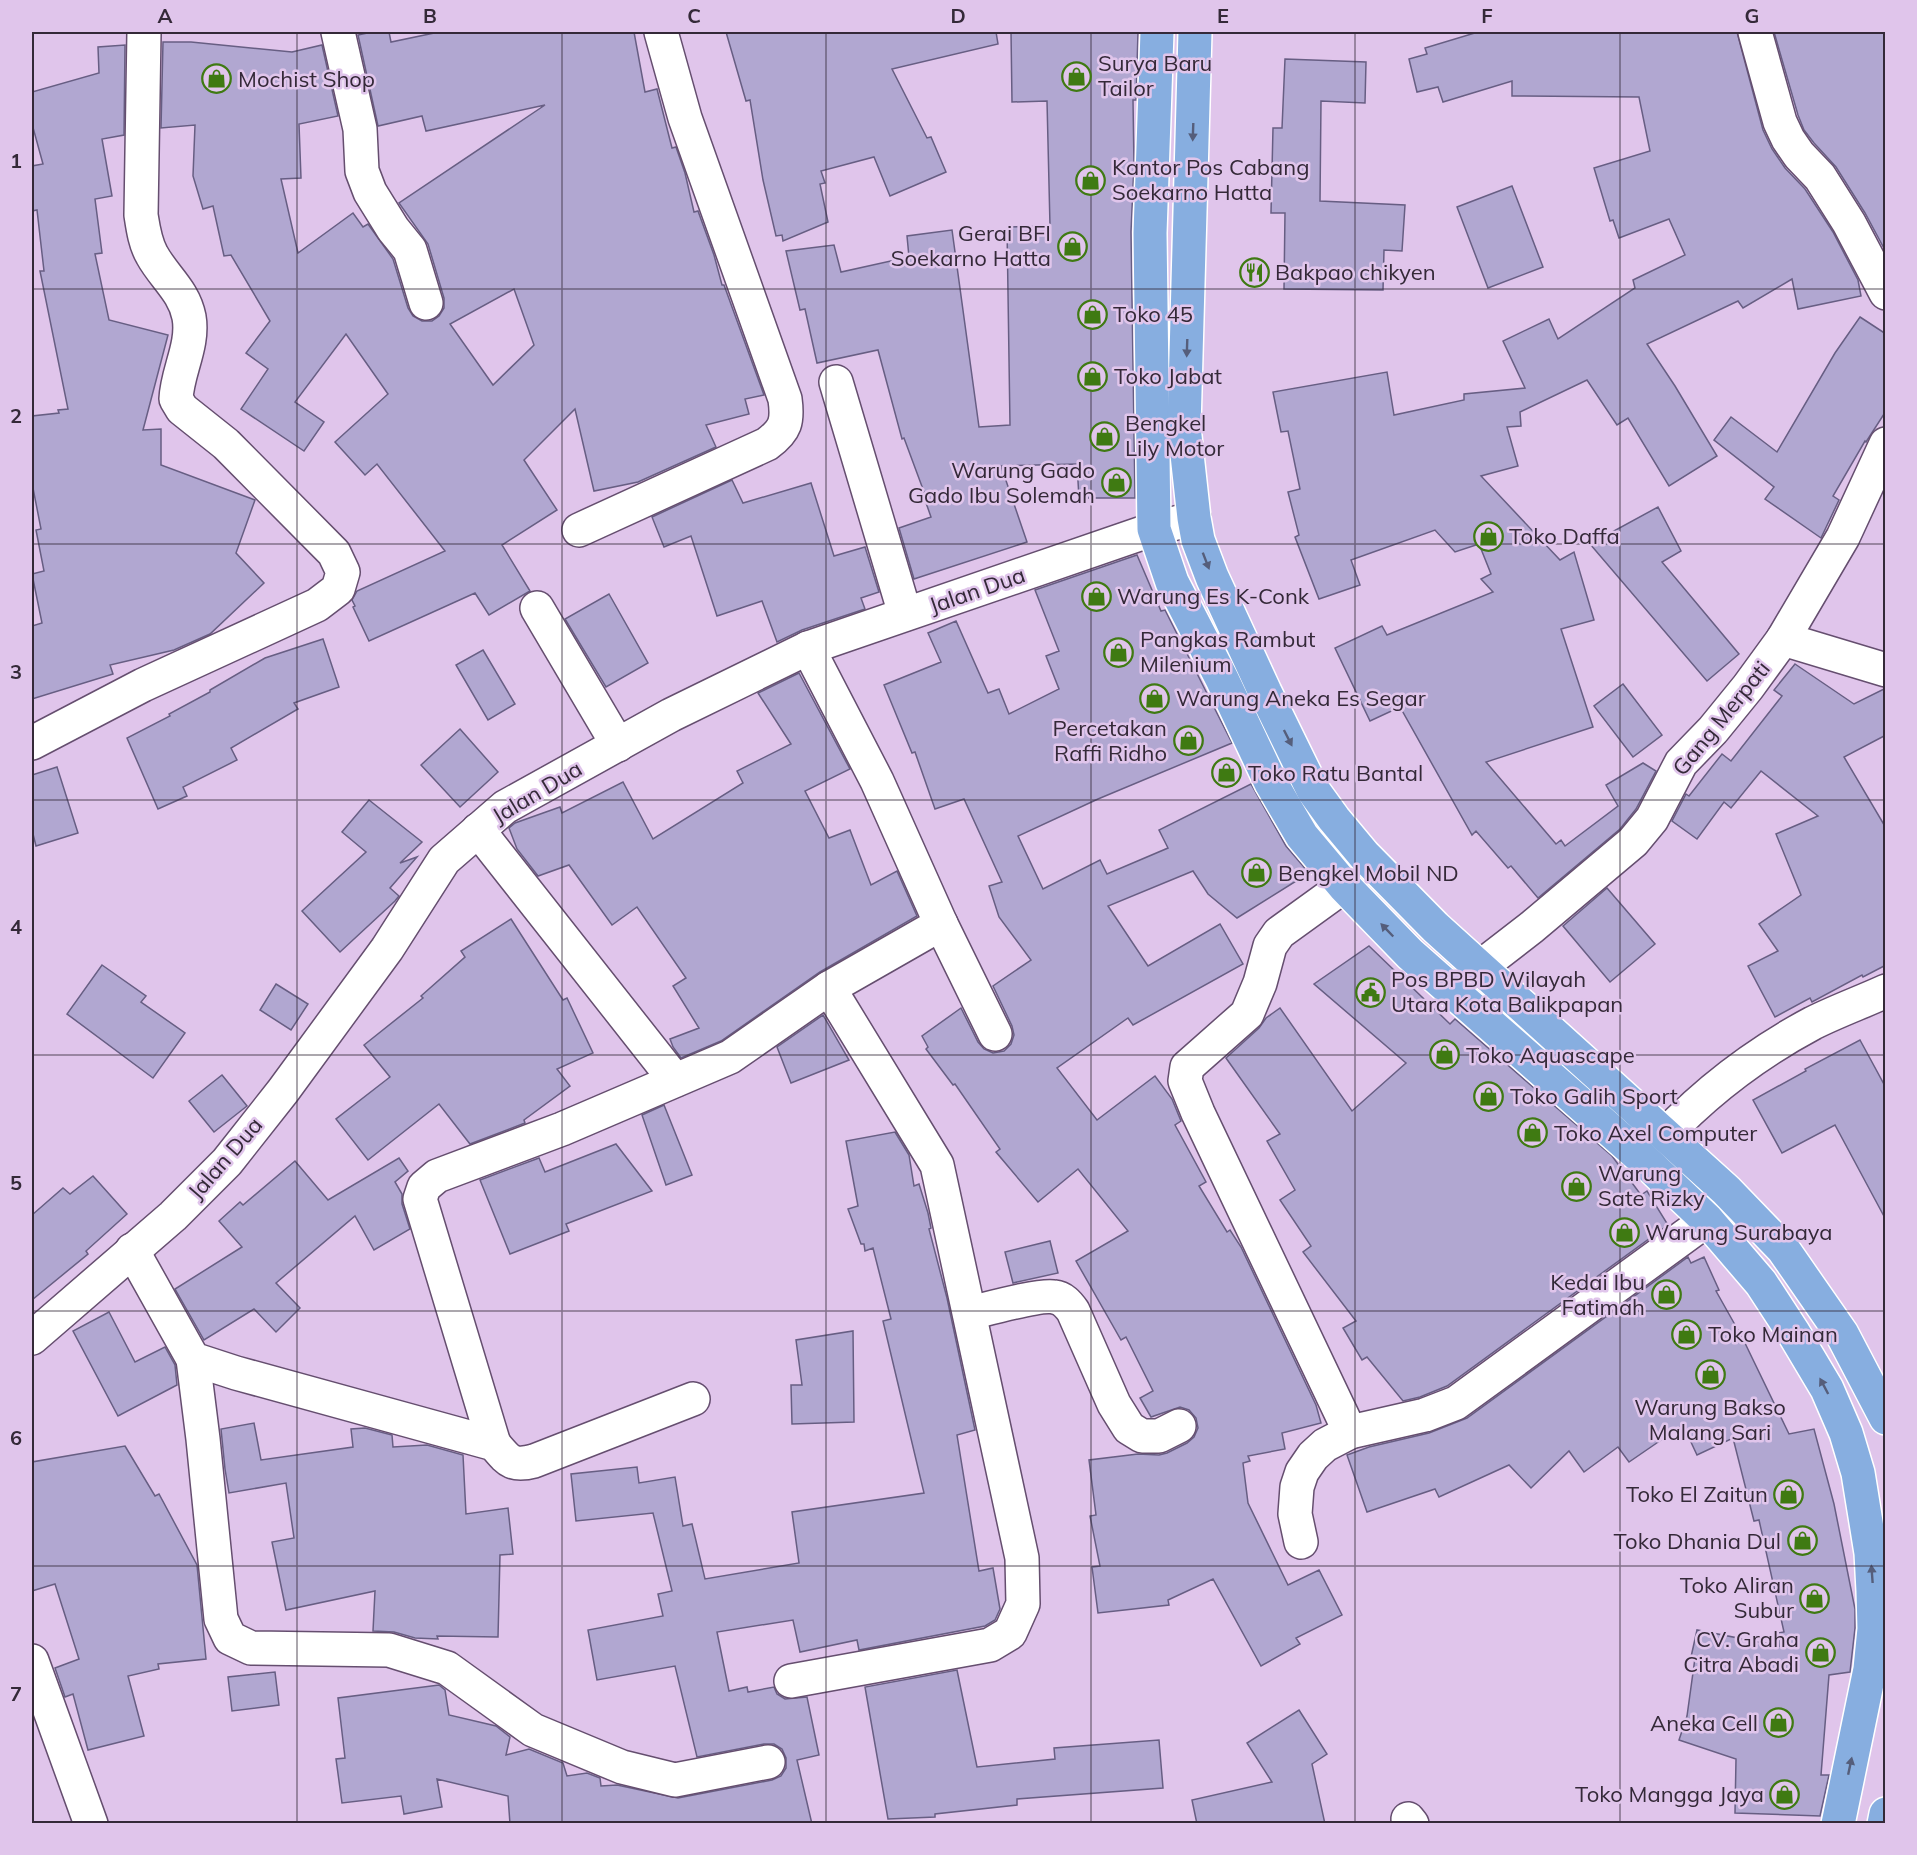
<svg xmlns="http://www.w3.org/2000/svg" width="1917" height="1855" viewBox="0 0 1917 1855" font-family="Mulish,sans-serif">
  <rect width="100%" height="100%" fill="#e0c5eb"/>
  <!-- building -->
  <g fill="#b1a7d1" stroke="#675e83" stroke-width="1.5" fill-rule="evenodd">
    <path d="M372,32h17l2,10 48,-10h195l11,60 12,-3 15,59 4,-1 9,26 9,39 4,-1 16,44 8,30h2l40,110 -19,4 4,15 -43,11 10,22 -78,35 -44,9 -19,-82 -51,51 33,50 -55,35 28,46 -41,24 -14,-22 -106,48 -16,-34 2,-1 -3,-6 5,-9 88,-40 -68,-87 -12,11 -30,-33 53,-48 -42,-60 -51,68 29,20 -20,29 -63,-42 27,-40 -22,-16 24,-32 -39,-66 -7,1 -11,-50 -10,3 -10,-33 2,-51 -34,3 2,-86h28l101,10 30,-7 16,71 -39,8 2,54 -20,1 17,74 55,-40 10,14 5,-3 25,35 15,49 5,8 9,5h10l7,-5 5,-8v-10l-16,-54 -29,-41 146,-98 -119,26 -4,-15 -44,10 -20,-91zM514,289l20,56 -41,40 -43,-61z"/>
    <polygon points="726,32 996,32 998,44 892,69 927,138 931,137 946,172 890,196 874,157 821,171 825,183 820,184 828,222 783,241 782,235 776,236 763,180 750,100 746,101"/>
    <polygon points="1011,32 1138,32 1136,100 1133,100 1134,165 1131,232 1135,498 1079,498 1077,464 1001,466 1027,542 914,579 899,528 931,517 925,500 927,500 904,438 902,439 878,350 817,363 805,309 800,310 786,251 834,245 841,272 909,257 907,236 952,230 979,427 1010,425 1007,227 1050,226 1047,101 1012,102"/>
    <polygon points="1478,32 1737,32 1763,130 1772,149 1785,168 1805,189 1833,232 1858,280 1861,296 1798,309 1792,279 1743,308 1738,301 1647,344 1675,386 1717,456 1669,486 1628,418 1617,425 1587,380 1520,412 1521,426 1507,427 1518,466 1481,476 1560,560 1574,552 1594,620 1561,629 1593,727 1486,762 1556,844 1561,840 1565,846 1618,806 1606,785 1643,763 1656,771 1636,809 1620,829 1538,898 1511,866 1508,868 1476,831 1472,835 1400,707 1370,721 1335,648 1382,626 1387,635 1493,592 1481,579 1491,574 1479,544 1455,552 1435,530 1351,560 1360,585 1319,599 1295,537 1299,535 1288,492 1300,489 1288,431 1281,432 1273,392 1387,372 1394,415 1464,400 1464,394 1525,388 1503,341 1549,319 1558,339 1635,288 1633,280 1685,255 1669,219 1619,238 1613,220 1610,221 1594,168 1650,151 1639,97 1512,96 1512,81 1443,102 1438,87 1417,92 1409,59 1427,54 1425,48"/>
    <polygon points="1774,32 1886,32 1886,252 1865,213 1836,167 1814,143 1804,130 1798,115"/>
    <polygon points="125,45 124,135 102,139 112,196 95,199 102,253 95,254 109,320 168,335 143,430 161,429 161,465 255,500 236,553 264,583 210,634 174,650 110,665 113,674 32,699 32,626 42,623 32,574 44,571 36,530 41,529 32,483 32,416 59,413 58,410 68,409 40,271 44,271 37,210 32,211 32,166 43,164 32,124 32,92 99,73 98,47"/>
    <polygon points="1285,59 1366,62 1365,103 1321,101 1320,201 1405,205 1402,251 1384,250 1383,290 1284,289 1285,213 1271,213 1273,128 1282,128"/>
    <polygon points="1512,186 1543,267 1488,288 1457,207"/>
    <polygon points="1860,317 1886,334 1886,411 1866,442 1865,441 1833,496 1839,500 1821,538 1765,499 1774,487 1714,440 1731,417 1777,452 1835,353"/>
    <polygon points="732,480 743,503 811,483 834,556 865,547 879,592 861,598 865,609 802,630 777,642 762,601 717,616 691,536 664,547 652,517"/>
    <polygon points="1658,507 1681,551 1662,562 1739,654 1707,681 1590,544"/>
    <polygon points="1137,555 1161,611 1165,610 1232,743 1098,799 1018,836 1043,889 1100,860 1107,874 1168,848 1159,830 1251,784 1286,846 1309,873 1237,918 1208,894 1193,871 1108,906 1148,966 1220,924 1243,964 1133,1025 1128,1018 1057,1068 1097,1120 1155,1076 1172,1099 1181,1121 1175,1125 1206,1182 1199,1186 1227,1232 1230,1230 1241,1247 1316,1405 1321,1423 1282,1433 1285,1449 1248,1456 1250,1461 1243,1463 1248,1503 1288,1585 1319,1570 1342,1615 1296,1638 1300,1644 1261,1666 1213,1579 1168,1600 1169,1605 1098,1613 1092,1567 1100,1566 1090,1516 1096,1515 1089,1460 1138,1454 1159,1455 1167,1453 1187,1443 1194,1437 1198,1428 1196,1418 1189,1410 1180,1407 1151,1417 1140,1398 1153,1391 1126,1337 1121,1340 1076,1261 1128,1231 1078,1169 1038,1202 996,1152 1000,1149 955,1084 953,1085 926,1049 928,1047 922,1036 961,1008 978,1042 984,1049 993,1053 1004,1051 1011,1044 1014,1035 1012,1026 993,986 1031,960 999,917 989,886 1002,882 964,799 935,809 915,752 912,753 884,685 941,662 928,633 956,621 988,693 999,689 1009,714 1059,689 1046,656 1059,651 1035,590"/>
    <polygon points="609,594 648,663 606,687 565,619"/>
    <polygon points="323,639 339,687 294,703 298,709 231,748 237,760 183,787 187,796 158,809 127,738 170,716 169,714 210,692 210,690 265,658"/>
    <polygon points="483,650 515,704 488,720 456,665"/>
    <polygon points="1795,664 1854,704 1886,688 1886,735 1844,757 1886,828 1886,965 1863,977 1862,975 1812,1002 1810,998 1775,1017 1748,966 1778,951 1759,924 1801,895 1776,834 1818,816 1761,771 1731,808 1724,802 1697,839 1672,821 1686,794 1689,796 1722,754 1731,761 1782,696 1774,690"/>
    <polygon points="799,673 850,769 805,791 829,838 850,830 871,885 897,871 917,916 820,972 721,1041 681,1058 673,1047 670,1039 699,1028 673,986 686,978 637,907 612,925 569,865 538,876 517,849 509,828 515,823 560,807 562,813 623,782 653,839 743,783 737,771 791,744 758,693"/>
    <polygon points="1623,684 1662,735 1633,757 1594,706"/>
    <polygon points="460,729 498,772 460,807 421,765"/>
    <polygon points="57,767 78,833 36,846 32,830 32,775"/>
    <polygon points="369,800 422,842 400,863 417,857 390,888 399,896 395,901 340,952 302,911 366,852 342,832"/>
    <polygon points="1607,888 1655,944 1610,982 1563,926"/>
    <polygon points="511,919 563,1000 567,998 593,1053 557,1069 570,1086 524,1120 525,1123 470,1144 439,1104 368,1160 336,1119 390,1077 364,1045 423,998 421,996 465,957 461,951"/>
    <polygon points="1369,946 1450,1024 1455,1019 1612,1156 1641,1195 1647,1191 1668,1225 1447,1386 1420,1397 1403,1401 1367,1357 1362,1360 1343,1328 1356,1321 1303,1252 1311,1246 1280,1200 1295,1190 1267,1141 1280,1134 1226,1058 1259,1028 1266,1018 1280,1008 1352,1111 1406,1063 1314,984"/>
    <polygon points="102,965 146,996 141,1002 185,1033 153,1078 67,1014"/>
    <polygon points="276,984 308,1004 291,1030 260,1010"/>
    <polygon points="823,1015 849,1060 791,1083 777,1047"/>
    <polygon points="1860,1040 1886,1088 1886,1220 1835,1125 1782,1153 1753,1100 1806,1071 1805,1069"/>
    <polygon points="222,1075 247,1106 214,1132 189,1101"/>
    <polygon points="664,1105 692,1175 666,1185 642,1115"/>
    <polygon points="895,1132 909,1155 914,1186 919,1184 928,1213 931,1228 929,1229 947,1298 975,1430 957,1435 979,1571 993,1568 1000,1609 995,1620 985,1626 859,1650 857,1640 800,1652 793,1620 717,1632 729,1691 747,1687 748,1692 774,1687 777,1694 785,1699 807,1697 819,1755 797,1760 812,1824 510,1824 508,1796 437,1779 442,1807 404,1814 401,1796 342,1803 336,1759 345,1758 338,1698 439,1685 445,1690 449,1715 496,1726 510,1737 506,1755 529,1749 563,1763 567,1776 587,1773 600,1778 601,1786 617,1785 678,1798 772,1780 781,1776 786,1768 786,1758 782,1749 774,1744 764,1744 697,1757 675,1666 597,1680 588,1630 663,1616 658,1594 672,1591 653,1513 576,1521 571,1474 637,1467 639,1483 675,1477 683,1526 692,1524 705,1579 799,1563 792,1512 924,1493 883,1321 891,1319 873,1248 865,1251 864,1244 861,1244 848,1209 858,1206 846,1141"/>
    <polygon points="616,1144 652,1191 566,1224 569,1231 510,1254 480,1180 539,1158 545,1172"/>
    <polygon points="399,1158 408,1171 395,1182 402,1194 402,1204 410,1229 374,1250 355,1216 276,1283 300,1308 276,1332 254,1309 204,1340 175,1289 242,1247 219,1221 240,1202 243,1205 295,1161 328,1200"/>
    <polygon points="93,1176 127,1214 86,1251 88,1254 32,1300 32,1215 63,1188 70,1194"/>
    <polygon points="1050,1241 1058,1273 1013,1283 1005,1252"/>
    <polygon points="1688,1257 1691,1263 1704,1257 1719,1290 1716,1291 1743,1339 1789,1434 1814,1429 1834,1504 1855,1609 1855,1628 1850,1672 1829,1675 1821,1775 1829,1775 1820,1816 1735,1813 1736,1759 1679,1740 1687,1716 1695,1658 1691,1657 1697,1630 1779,1646 1778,1633 1784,1632 1759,1520 1754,1521 1733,1438 1697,1455 1683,1425 1629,1462 1618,1447 1584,1472 1569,1451 1531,1488 1509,1465 1439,1497 1435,1489 1367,1512 1347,1455 1369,1447 1429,1433 1467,1418"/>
    <polygon points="109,1312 135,1362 165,1347 175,1365 177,1385 118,1416 73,1331"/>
    <polygon points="853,1331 854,1422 792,1424 791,1385 802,1385 796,1340"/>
    <polygon points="254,1423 261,1460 353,1447 351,1429 365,1428 392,1435 393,1447 427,1445 463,1455 466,1514 508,1508 513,1554 500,1555 498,1637 437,1636 438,1639 415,1638 394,1632 373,1631 375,1591 286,1610 272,1542 294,1538 286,1483 229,1493 225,1469 221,1429"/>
    <polygon points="125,1446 155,1496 159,1494 197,1565 206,1659 158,1664 159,1669 128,1676 144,1736 88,1750 73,1694 65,1697 55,1668 79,1659 55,1584 32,1591 32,1462"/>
    <polygon points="957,1670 977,1767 1055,1759 1054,1748 1159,1740 1163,1788 1017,1799 1017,1805 935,1814 935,1817 888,1819 865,1687"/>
    <polygon points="275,1672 279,1705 232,1711 228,1677"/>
    <polygon points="1299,1710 1327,1754 1312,1764 1325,1824 1197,1824 1192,1800 1272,1782 1247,1743"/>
  </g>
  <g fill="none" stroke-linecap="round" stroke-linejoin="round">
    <defs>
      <g id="minor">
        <polyline points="338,32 360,129 362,171 370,192 393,229 410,250 426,303"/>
        <polyline points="1755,32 1780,122 1788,139 1799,155 1820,177 1849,223 1886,293"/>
        <polyline points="836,382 905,614"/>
        <path d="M579,530l188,-86c19,-14 21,-23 18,-45l-100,-281 -24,-86"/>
        <polyline points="537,608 618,745"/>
        <polyline points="1783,639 1886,670"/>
        <polyline points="808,648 877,781 941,924 995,1034"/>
        <path d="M32,743l111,-58 174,-80 21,-16 5,-17 -9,-19 -108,-109 -44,-35 -6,-10c1,-27 18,-54 13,-82 -5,-26 -25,-40 -37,-62 -7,-12 -9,-27 -11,-40l3,-183"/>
        <polyline points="478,830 675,1080"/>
        <polyline points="1344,886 1279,933 1270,946 1260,983 1247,1014 1187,1067 1185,1081 1198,1113 1350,1432"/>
        <polyline points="1479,968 1532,927 1633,842 1652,819 1681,763 1713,730 1748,687 1783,639 1843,537 1886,444"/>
        <path d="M1647,1155c46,-53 104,-99 166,-132 24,-12 49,-21 73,-32"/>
        <path d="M132,1250l61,109 43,14 258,71c14,16 17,23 40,17l159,-62"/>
        <path d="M970,1313c17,-4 71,-19 84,-16 9,1 14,7 19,14l41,93 15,24 13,8h17l20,-10"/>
        <polyline points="32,1338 173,1216 227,1162 283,1091 387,949 444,860 505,807 671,715 808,648 1154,529 1194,518"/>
        <polyline points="193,1359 203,1439 221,1619 230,1638 251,1648 389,1650 447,1668 533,1730 622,1767 675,1780 768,1762"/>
        <polyline points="494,1444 420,1199 424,1187 437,1176 562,1129 730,1057 829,988 941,924"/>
        <polyline points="1301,1542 1295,1514 1297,1487 1302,1472 1313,1456 1325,1445 1350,1432 1425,1415 1456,1403 1707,1220"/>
        <polyline points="32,1661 91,1824"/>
        <polyline points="791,1681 990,1645 1010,1633 1023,1604 1022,1558 937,1165 829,988"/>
        <polyline points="1408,1819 1412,1824"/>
      </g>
      <g id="trunk">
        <polyline points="1157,32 1150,233 1154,529 1172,582 1222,679 1271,783 1302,836 1344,886 1410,954 1643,1159 1707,1220 1761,1283 1793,1332 1827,1389 1846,1433 1858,1473 1871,1553 1873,1591 1874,1629 1870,1669 1838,1824"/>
        <polyline points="1195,32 1184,427 1194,518 1198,540 1212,577 1265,692 1313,790 1334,819 1364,855 1435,927 1726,1190 1783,1249 1842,1334 1886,1418"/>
        <polyline points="1884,1824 1886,1814"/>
      </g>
    </defs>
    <!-- minor casing -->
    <use href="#minor" stroke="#654e6f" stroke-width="36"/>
    <!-- trunk casing -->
    <use href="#trunk" stroke="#fff" stroke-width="36"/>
    <!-- minor -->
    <use href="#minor" stroke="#fff" stroke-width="33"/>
    <!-- trunk -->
    <use href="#trunk" stroke="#87aee0" stroke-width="33"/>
  </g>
  <!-- one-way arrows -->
  <defs><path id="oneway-solid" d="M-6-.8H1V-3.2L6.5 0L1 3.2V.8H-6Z" transform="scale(1.5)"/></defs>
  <g fill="#555e7b">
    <use href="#oneway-solid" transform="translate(1193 132) rotate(92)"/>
    <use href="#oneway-solid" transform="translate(1187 348) rotate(92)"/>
    <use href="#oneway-solid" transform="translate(1206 561) rotate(69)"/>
    <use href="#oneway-solid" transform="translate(1288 738) rotate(63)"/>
    <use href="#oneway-solid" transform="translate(1387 930) rotate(-134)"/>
    <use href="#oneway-solid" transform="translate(1824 1386) rotate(-118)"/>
    <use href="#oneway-solid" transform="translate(1872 1574) rotate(-94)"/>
    <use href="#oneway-solid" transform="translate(1850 1766) rotate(-78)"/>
  </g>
  <!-- grid -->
  <path fill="none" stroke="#342938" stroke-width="1.5" stroke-opacity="0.55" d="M297,32v1792M562,32v1792M826,32v1792M1091,32v1792M1355,32v1792M1620,32v1792M32,289h1854M32,544h1854M32,800h1854M32,1055h1854M32,1311h1854M32,1566h1854"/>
  <!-- icons -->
  <defs>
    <symbol id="shop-ring" viewBox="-11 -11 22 22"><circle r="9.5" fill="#e0c5eb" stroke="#3f7a12" stroke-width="1.5"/><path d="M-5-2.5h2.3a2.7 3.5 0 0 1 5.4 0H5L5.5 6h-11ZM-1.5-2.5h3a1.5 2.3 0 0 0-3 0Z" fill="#3f7a12"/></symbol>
    <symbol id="restaurant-ring" viewBox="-11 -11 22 22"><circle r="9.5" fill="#e0c5eb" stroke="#3f7a12" stroke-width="1.5"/><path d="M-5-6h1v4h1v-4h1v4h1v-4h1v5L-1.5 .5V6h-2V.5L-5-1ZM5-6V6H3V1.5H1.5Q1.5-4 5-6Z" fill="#3f7a12"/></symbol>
    <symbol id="civic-ring" viewBox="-11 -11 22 22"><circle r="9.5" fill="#e0c5eb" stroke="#3f7a12" stroke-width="1.5"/><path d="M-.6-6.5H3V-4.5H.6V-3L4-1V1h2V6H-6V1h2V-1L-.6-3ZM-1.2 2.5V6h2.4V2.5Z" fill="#3f7a12"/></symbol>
  </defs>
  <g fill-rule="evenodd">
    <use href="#shop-ring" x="1060" y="60" width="33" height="33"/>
    <use href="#shop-ring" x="200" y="62" width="33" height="33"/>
    <use href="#shop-ring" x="1074" y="164" width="33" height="33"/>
    <use href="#shop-ring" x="1056" y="230" width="33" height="33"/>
    <use href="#restaurant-ring" x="1238" y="256" width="33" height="33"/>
    <use href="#shop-ring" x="1076" y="298" width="33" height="33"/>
    <use href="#shop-ring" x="1076" y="360" width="33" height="33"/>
    <use href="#shop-ring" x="1088" y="420" width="33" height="33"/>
    <use href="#shop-ring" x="1100" y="466" width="33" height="33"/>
    <use href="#shop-ring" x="1472" y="520" width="33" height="33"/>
    <use href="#shop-ring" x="1080" y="580" width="33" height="33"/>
    <use href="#shop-ring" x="1102" y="636" width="33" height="33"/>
    <use href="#shop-ring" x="1138" y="682" width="33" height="33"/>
    <use href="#shop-ring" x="1172" y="724" width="33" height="33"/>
    <use href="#shop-ring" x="1210" y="756" width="33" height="33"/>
    <use href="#shop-ring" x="1240" y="856" width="33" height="33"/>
    <use href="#civic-ring" x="1354" y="976" width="33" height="33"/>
    <use href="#shop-ring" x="1428" y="1038" width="33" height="33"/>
    <use href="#shop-ring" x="1472" y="1080" width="33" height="33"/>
    <use href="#shop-ring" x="1516" y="1116" width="33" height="33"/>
    <use href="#shop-ring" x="1560" y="1170" width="33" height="33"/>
    <use href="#shop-ring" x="1608" y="1216" width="33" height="33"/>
    <use href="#shop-ring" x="1650" y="1278" width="33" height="33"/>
    <use href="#shop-ring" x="1670" y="1318" width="33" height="33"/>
    <use href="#shop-ring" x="1694" y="1358" width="33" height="33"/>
    <use href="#shop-ring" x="1772" y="1478" width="33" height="33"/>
    <use href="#shop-ring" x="1786" y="1524" width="33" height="33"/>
    <use href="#shop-ring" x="1798" y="1582" width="33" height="33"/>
    <use href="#shop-ring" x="1804" y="1636" width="33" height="33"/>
    <use href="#shop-ring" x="1762" y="1706" width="33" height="33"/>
    <use href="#shop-ring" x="1768" y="1778" width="33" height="33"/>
  </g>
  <g text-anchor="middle" stroke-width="5" stroke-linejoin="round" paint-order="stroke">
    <!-- poi labels -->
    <g font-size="22" fill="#342938" stroke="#e0c5eb" text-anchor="start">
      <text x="1098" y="71">Surya Baru<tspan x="1098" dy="25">Tailor</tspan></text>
      <text x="238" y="87">Mochist Shop</text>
      <text x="1112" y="175">Kantor Pos Cabang<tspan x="1112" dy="25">Soekarno Hatta</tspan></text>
      <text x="1051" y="241" text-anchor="end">Gerai BFI<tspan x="1051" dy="25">Soekarno Hatta</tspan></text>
      <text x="1275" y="280">Bakpao chikyen</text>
      <text x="1113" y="322">Toko 45</text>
      <text x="1114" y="384">Toko Jabat</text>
      <text x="1125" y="431">Bengkel<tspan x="1125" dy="25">Lily Motor</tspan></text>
      <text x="1095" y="478" text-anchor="end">Warung Gado<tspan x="1095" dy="25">Gado Ibu Solemah</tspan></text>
      <text x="1509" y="544">Toko Daffa</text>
      <text x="1117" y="604">Warung Es K-Conk</text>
      <text x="1140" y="647">Pangkas Rambut<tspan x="1140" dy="25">Milenium</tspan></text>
      <text x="1176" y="706">Warung Aneka Es Segar</text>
      <text x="1167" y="736" text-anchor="end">Percetakan<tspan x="1167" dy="25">Raffi Ridho</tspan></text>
      <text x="1248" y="781">Toko Ratu Bantal</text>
      <text x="1278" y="881">Bengkel Mobil ND</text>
      <text x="1391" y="987">Pos BPBD Wilayah<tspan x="1391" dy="25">Utara Kota Balikpapan</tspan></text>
      <text x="1466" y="1063">Toko Aquascape</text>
      <text x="1510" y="1104">Toko Galih Sport</text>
      <text x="1554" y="1141">Toko Axel Computer</text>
      <text x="1598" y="1181">Warung<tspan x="1598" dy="25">Sate Rizky</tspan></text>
      <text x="1645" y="1240">Warung Surabaya</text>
      <text x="1645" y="1290" text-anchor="end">Kedai Ibu<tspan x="1645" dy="25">Fatimah</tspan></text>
      <text x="1708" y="1342">Toko Mainan</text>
      <text x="1710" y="1415" text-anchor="middle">Warung Bakso<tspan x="1710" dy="25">Malang Sari</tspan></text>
      <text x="1768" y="1502" text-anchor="end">Toko El Zaitun</text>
      <text x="1781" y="1549" text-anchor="end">Toko Dhania Dul</text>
      <text x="1794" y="1593" text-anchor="end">Toko Aliran<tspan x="1794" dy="25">Subur</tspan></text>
      <text x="1799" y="1647" text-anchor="end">CV. Graha<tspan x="1799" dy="25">Citra Abadi</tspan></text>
      <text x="1758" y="1731" text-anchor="end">Aneka Cell</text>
      <text x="1764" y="1802" text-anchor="end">Toko Mangga Jaya</text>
    </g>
    <!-- street labels -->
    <g font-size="22" fill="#342938" stroke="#e0c5eb">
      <text transform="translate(977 590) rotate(-19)" y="8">Jalan Dua</text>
      <text transform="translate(1721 718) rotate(-51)" y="8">Gang Merpati</text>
      <text transform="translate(537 792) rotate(-31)" y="8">Jalan Dua</text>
      <text transform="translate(225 1158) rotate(-49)" y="8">Jalan Dua</text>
    </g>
  </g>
  <!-- border -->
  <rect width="1917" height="1855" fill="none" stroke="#e0c5eb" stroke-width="66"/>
  <rect x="33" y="33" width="1851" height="1789" fill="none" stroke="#342938" stroke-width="2"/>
  <g font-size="20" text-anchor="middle" font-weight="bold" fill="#342938">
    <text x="165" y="23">A</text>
    <text x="430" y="23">B</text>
    <text x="694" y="23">C</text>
    <text x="958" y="23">D</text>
    <text x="1223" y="23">E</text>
    <text x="1487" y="23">F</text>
    <text x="1752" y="23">G</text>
    <text x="16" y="168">1</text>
    <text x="16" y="423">2</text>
    <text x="16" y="679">3</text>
    <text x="16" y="934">4</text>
    <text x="16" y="1190">5</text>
    <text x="16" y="1445">6</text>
    <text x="16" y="1701">7</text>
  </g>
</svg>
